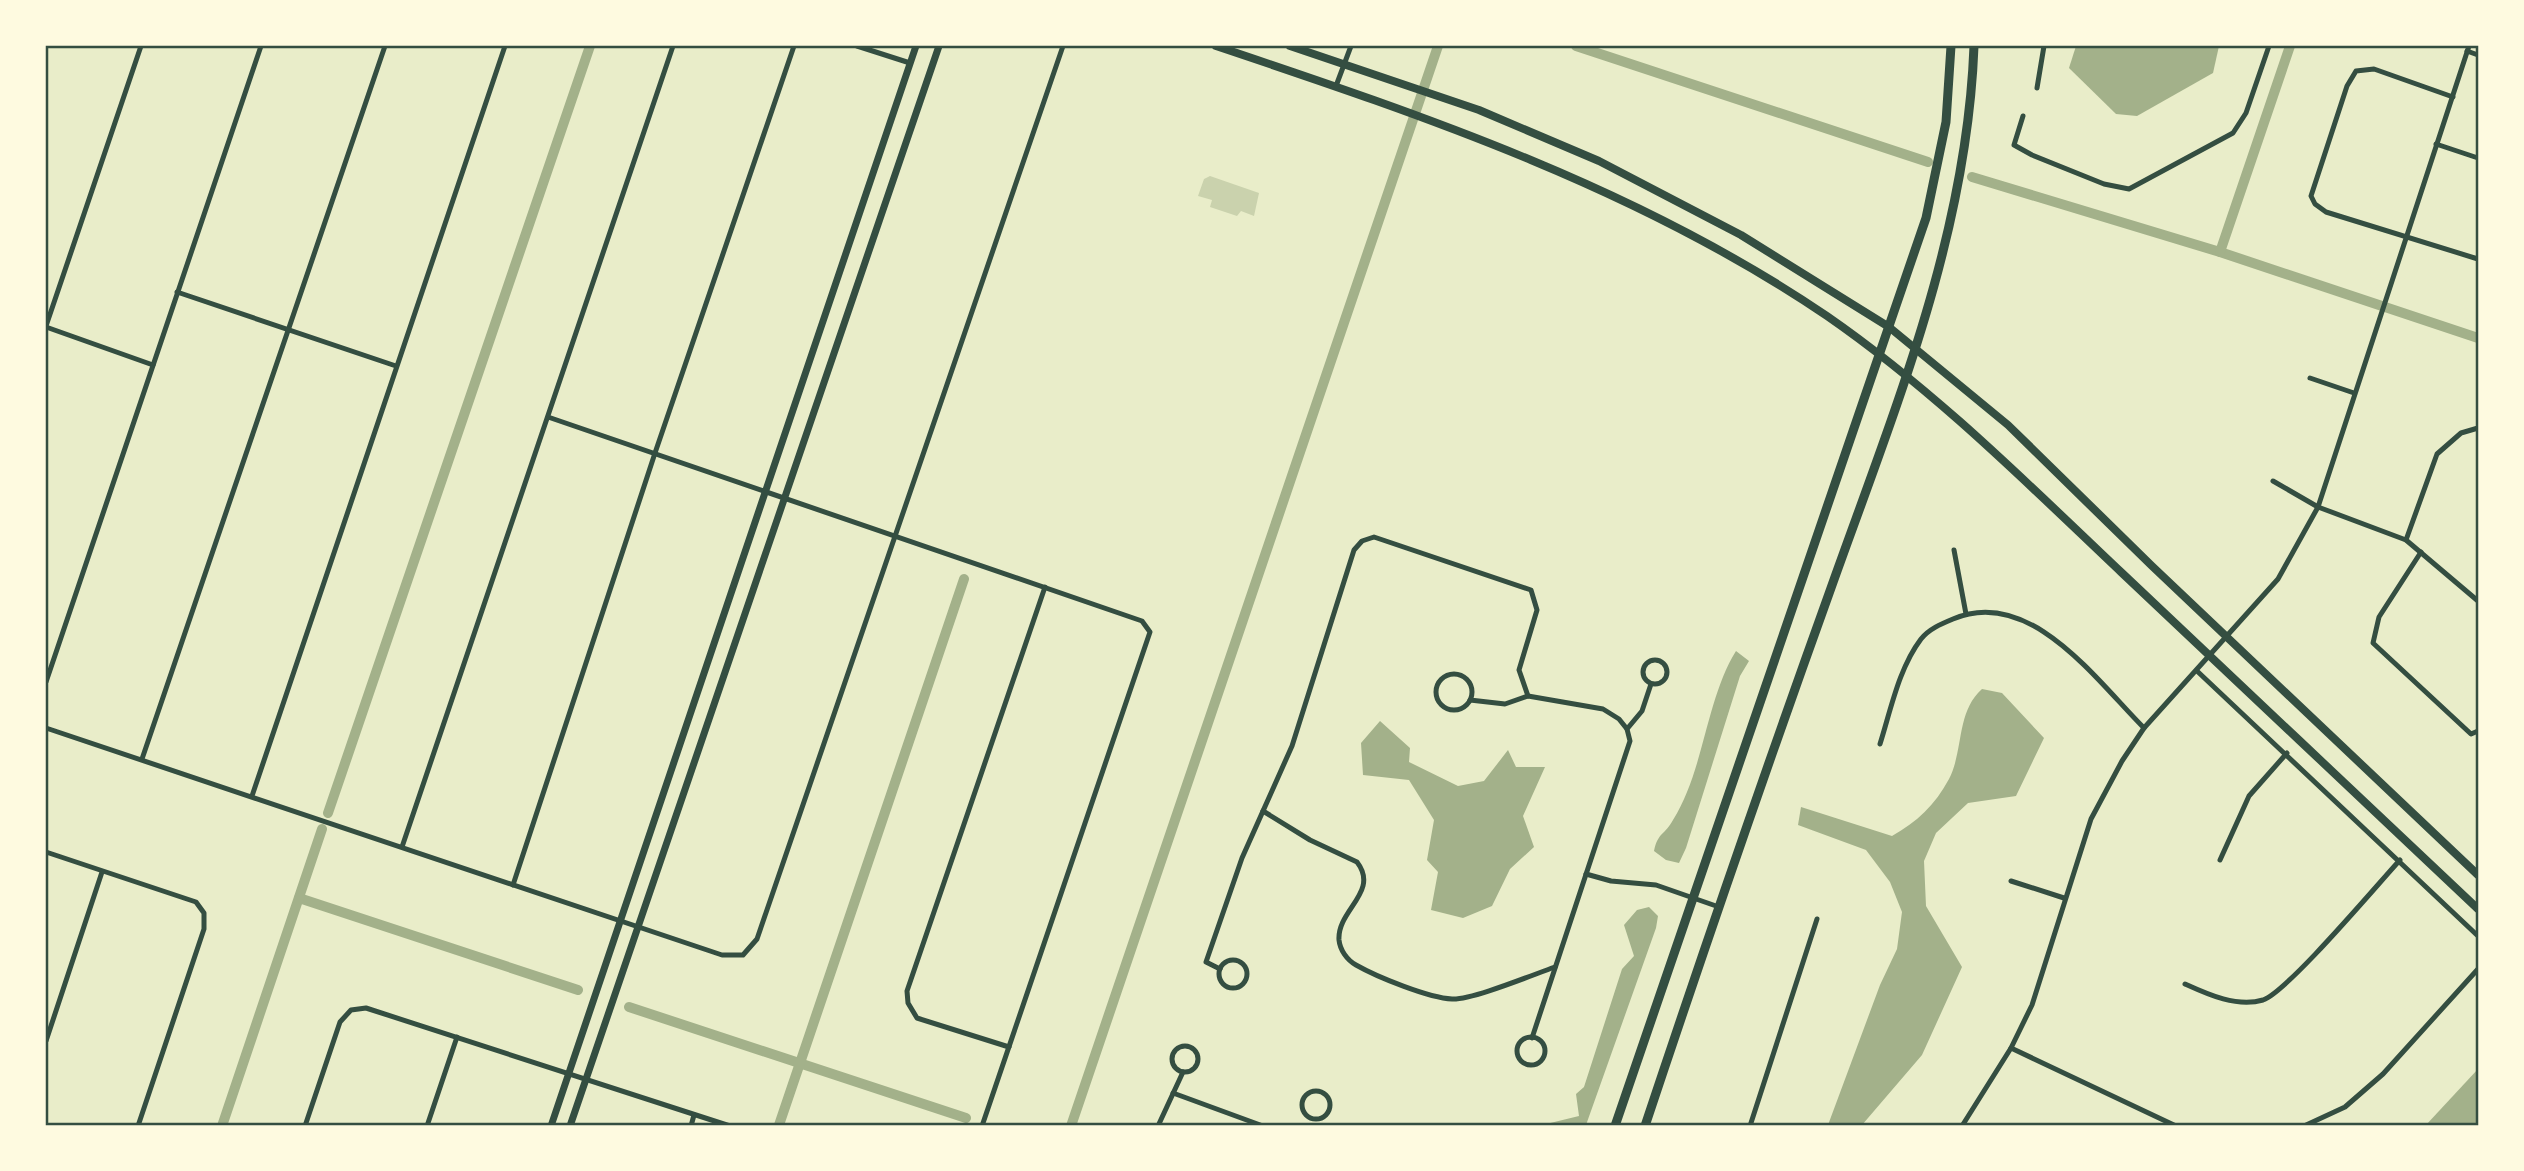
<svg xmlns="http://www.w3.org/2000/svg" width="2524" height="1171" viewBox="0 0 2524 1171" font-family="Ubuntu,sans-serif">
  <rect width="100%" height="100%" fill="#e9edc9"/>
  <!-- green -->
  <polygon fill="#cad2ad" points="1210,176 1259,193 1254,216 1241,211 1237,216 1210,207 1212,200 1198,196 1204,179"/>
  <!-- water -->
  <g fill="#a3b18a">
    <polygon points="2076,46 2219,46 2213,73 2137,116 2116,114 2069,68"/>
    <path d="M1736,651l13,10 -9,15 -54,172 -7,15 -13,-3 -12,-9c4,-19 11,-16 19,-31 31,-49 33,-121 63,-169z"/>
    <path d="M1982,689l20,4 42,45 -28,58 -48,7 -32,30 -12,28 2,45 36,61 -40,88 -60,70h-34l52,-140 17,-36 5,-37 -12,-30 -24,-32 -68,-25 3,-18 91,29c25,-14 43,-31 57,-57 15,-29 7,-67 33,-90z"/>
    <polygon points="1380,721 1410,748 1409,762 1458,786 1484,781 1508,750 1516,767 1545,767 1523,816 1534,847 1510,869 1492,906 1463,918 1431,910 1438,872 1427,860 1434,820 1409,780 1363,775 1361,743"/>
    <polygon points="1649,907 1658,916 1656,928 1586,1125 1542,1125 1579,1116 1576,1094 1584,1087 1622,969 1634,956 1624,925 1637,910"/>
    <polygon points="2478,1069 2478,1125 2426,1125"/>
  </g>
  <g fill="none" stroke-linecap="round" stroke-linejoin="round">
    <!-- canal -->
    <g stroke="#a3b18a" stroke-width="10">
      <polyline points="1576,46 1928,162"/>
      <polyline points="1972,177 2220,252 2478,338"/>
      <polyline points="2220,252 2290,46"/>
      <polyline points="328,813 590,46"/>
      <polyline points="299,898 578,990"/>
      <polyline points="629,1007 966,1118"/>
      <polyline points="779,1125 964,579"/>
      <polyline points="222,1126 322,829"/>
      <polyline points="1071,1126 1438,46"/>
    </g>
    <!-- minor -->
    <g stroke="#344e41" stroke-width="5">
      <polyline points="857,46 910,63"/>
      <polyline points="2467,51 2478,55"/>
      <polyline points="1336,86 1351,46"/>
      <polyline points="2037,88 2044,46"/>
      <polyline points="2453,97 2374,69 2356,71 2347,86 2311,196 2315,204 2326,212 2478,259"/>
      <polyline points="2023,116 2014,145 2032,155 2104,184 2129,189 2233,133 2246,113 2269,46"/>
      <polyline points="2436,144 2478,158"/>
      <polyline points="177,292 396,366"/>
      <polyline points="46,326 141,46"/>
      <polyline points="46,327 153,365"/>
      <polyline points="2310,378 2354,393"/>
      <polyline points="548,417 1142,621 1150,632 982,1126"/>
      <polyline points="2273,481 2318,507 2406,540 2478,601"/>
      <polyline points="2406,540 2437,454 2461,433 2478,428"/>
      <polyline points="1954,550 1966,614"/>
      <polyline points="2421,552 2379,617 2373,643 2471,734 2478,731"/>
      <circle cx="1655" cy="672" r="12"/>
      <polyline points="2197,671 2478,936"/>
      <circle cx="1454" cy="692" r="18"/>
      <polyline points="46,682 261,46"/>
      <polyline points="1470,700 1505,704 1528,696 1603,709 1619,719 1627,729"/>
      <polyline points="46,728 722,955 743,955 757,939 1063,46"/>
      <path d="M1880,744c11,-35 19,-76 41,-105 8,-10 20,-15 32,-20 77,-33 143,61 191,109"/>
      <polyline points="142,759 385,46"/>
      <polyline points="252,796 505,46"/>
      <path d="M1263,811l47,29 47,22c23,30 -20,48 -18,78 1,10 8,20 17,25 21,12 73,33 96,34 20,1 80,-24 103,-32"/>
      <polyline points="402,847 673,46"/>
      <polyline points="46,852 196,902 204,913 204,929 138,1126"/>
      <polyline points="2220,860 2249,796 2287,753"/>
      <polyline points="1586,874 1611,881 1656,885 1719,907"/>
      <polyline points="2011,881 2064,898"/>
      <polyline points="513,885 655,453 794,46"/>
      <circle cx="1233" cy="974" r="14"/>
      <polyline points="1220,969 1206,962 1242,858 1292,746 1354,550 1362,541 1374,537 1531,590 1537,610 1519,670 1528,696"/>
      <path d="M2185,984c22,10 52,24 78,16 24,-8 114,-115 137,-140"/>
      <circle cx="1531" cy="1051" r="14"/>
      <polyline points="1532,1038 1630,741 1627,729 1642,711 1651,684"/>
      <polyline points="46,1041 102,872"/>
      <circle cx="1185" cy="1059" r="13"/>
      <polyline points="1009,1047 917,1018 908,1003 907,991 1045,587"/>
      <polyline points="2011,1048 2176,1126"/>
      <circle cx="1316" cy="1105" r="14"/>
      <polyline points="1173,1093 1263,1126"/>
      <polyline points="305,1126 340,1022 351,1010 366,1008 730,1126"/>
      <polyline points="427,1126 457,1037"/>
      <polyline points="691,1126 694,1115"/>
      <polyline points="1158,1126 1183,1072"/>
      <polyline points="1750,1126 1817,919"/>
      <polyline points="1962,1126 2011,1048 2032,1005 2091,819 2122,761 2144,728 2278,579 2318,507 2469,46"/>
      <polyline points="2304,1126 2345,1107 2383,1074 2478,969"/>
    </g>
    <!-- tertiary -->
    <g stroke="#344e41" stroke-width="7">
      <polyline points="551,1126 916,46"/>
      <polyline points="570,1126 939,46"/>
    </g>
    <!-- secondary -->
    <g stroke="#344e41" stroke-width="8">
      <path d="M1216,46c212,71 424,143 611,270 107,74 200,167 294,256 119,112 238,225 357,337"/>
      <polyline points="1290,46 1479,110 1599,161 1741,235 1889,327 2008,425 2152,566 2478,875"/>
    </g>
    <!-- trunk -->
    <g stroke="#344e41" stroke-width="9">
      <polyline points="1615,1126 1926,218 1946,122 1951,46"/>
      <path d="M1645,1126c60,-180 122,-360 186,-538 63,-177 136,-352 143,-542"/>
    </g>
  </g>
  <!-- border -->
  <rect width="2524" height="1171" fill="none" stroke="#fefae0" stroke-width="94"/>
  <rect x="47" y="47" width="2430" height="1077" fill="none" stroke="#344e41" stroke-width="2.5"/>
</svg>
